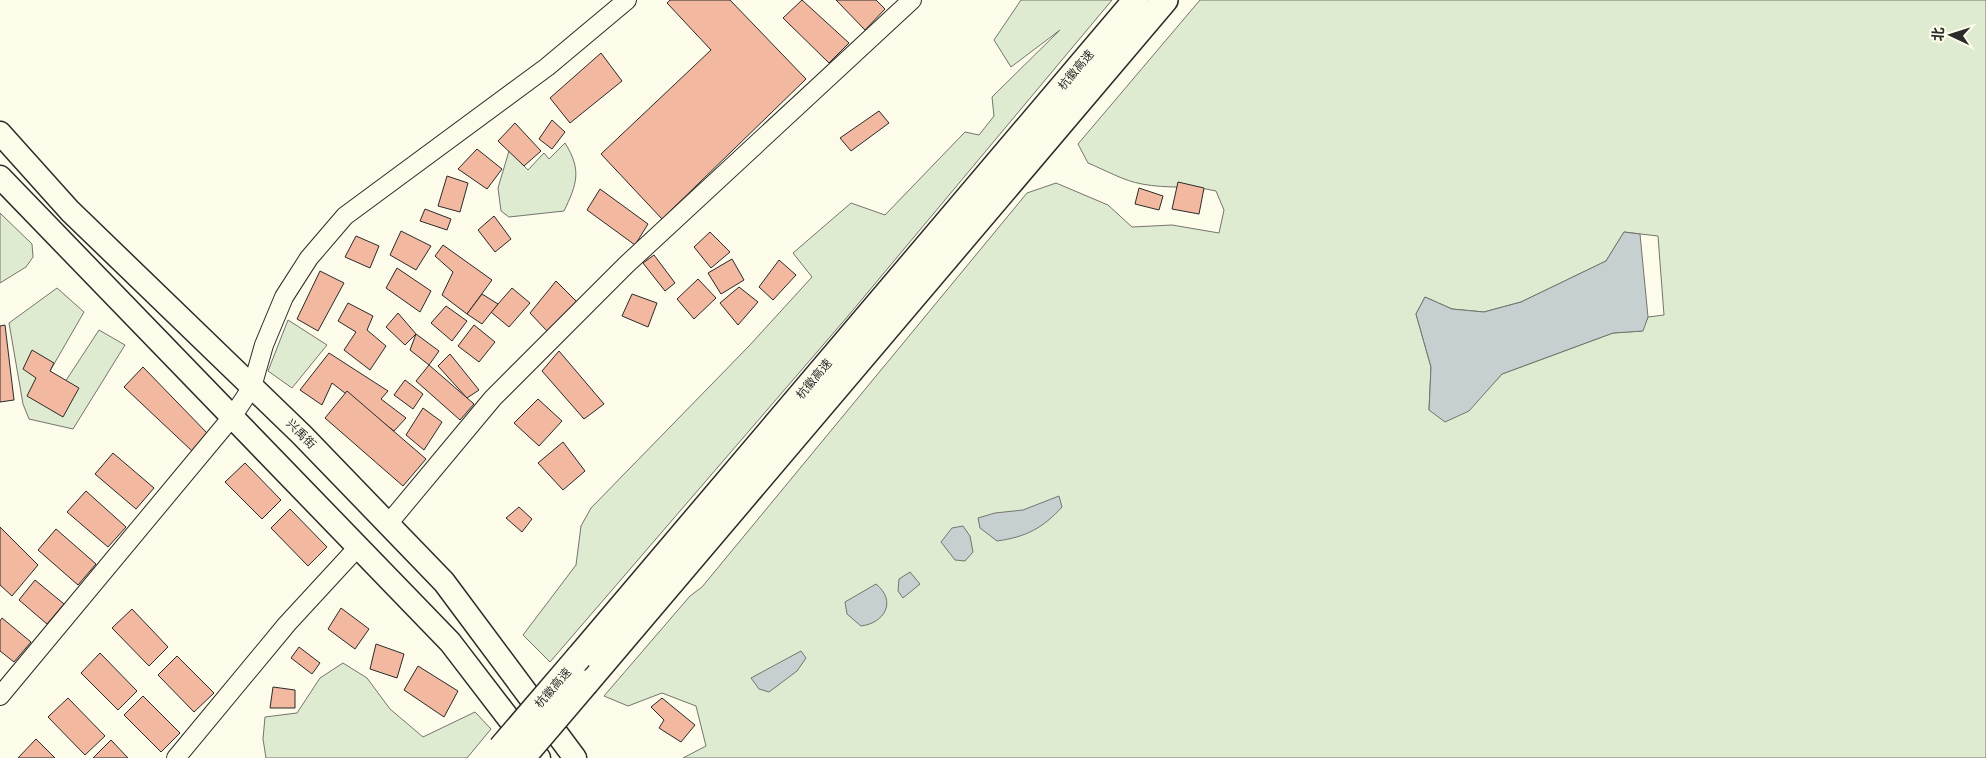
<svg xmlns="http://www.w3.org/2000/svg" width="1986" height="758" viewBox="0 0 1986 758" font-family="'Public Sans','Noto Sans SC',sans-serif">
  <rect width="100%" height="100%" fill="#fdfbea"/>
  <!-- green -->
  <g fill="#deebd1" stroke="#74746e" fill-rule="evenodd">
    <polygon points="1021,0 1112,0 848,316 550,662 523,635 576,565 581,526 591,508 749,346 812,277 793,253 851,203 885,215 965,132 979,135 994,116 992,97 1060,30 1011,67 994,40"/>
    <path d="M1200,0h786v758h-1303l23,-12 -10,-40 -34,-13 -34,13 -24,-10 86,-100 12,-9 325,-394 29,-10 52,22 24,22 40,-2 47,8 5,-23 -8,-19c-24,-6 -49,-2 -74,-7 -18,-3 -37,-14 -54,-21l-10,-19zM1624,232l34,4 6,79 -16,2 -6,14 -29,2 -111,41 -33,35 -40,1 2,-43 -15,-53 9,-17 27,12 32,3 37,-10 85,-41z"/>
    <path d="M565,143c17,27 12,41 -1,68l-55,6 -8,-6 -3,-23 11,-37 19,19 16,-17 5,6z"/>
    <polygon points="0,213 32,244 33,257 26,267 0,283"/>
    <polygon points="57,288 84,312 50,371 65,382 99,330 125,345 73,429 29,419 23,404 9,323"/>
    <polygon points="288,320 327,345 292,388 268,371"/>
    <polygon points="343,663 367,678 390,709 423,737 475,712 491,729 467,758 266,758 263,739 265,717 297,713 320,678"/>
  </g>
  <!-- water -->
  <g fill="#c7d0d0" stroke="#74746e">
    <polygon points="1624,232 1640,234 1648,317 1643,331 1613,333 1502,374 1469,411 1445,422 1429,410 1431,367 1416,314 1425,297 1452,309 1484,312 1521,302 1606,261"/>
    <path d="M1059,496l3,11c-19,21 -36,30 -65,34l-17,-13 -2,-10 17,-5 28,-3z"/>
    <polygon points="963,526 970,536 973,552 965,561 955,560 941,542 952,528"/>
    <polygon points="910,572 920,584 903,598 898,591 899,579"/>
    <path d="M876,584c21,17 9,39 -15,42l-14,-12 -2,-12z"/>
    <polygon points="801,651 806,658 797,671 769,692 759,689 751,678"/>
  </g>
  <!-- building -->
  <g fill="#f2b8a0" stroke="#2b2b2b">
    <polygon points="670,0 730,0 806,79 662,219 601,154 711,50 667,3"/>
    <polygon points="802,0 849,43 829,63 783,18"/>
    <polygon points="836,0 876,0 885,9 865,30"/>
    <polygon points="601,53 622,81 570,123 550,98"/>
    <polygon points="879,111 889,123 851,151 840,138"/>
    <polygon points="552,120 565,132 552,149 539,139"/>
    <polygon points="515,123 541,151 524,166 498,141"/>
    <polygon points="477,149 502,169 487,189 458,169"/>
    <polygon points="447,176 468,183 460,212 438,206"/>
    <polygon points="1178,182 1204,188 1199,214 1172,209"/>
    <polygon points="1139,188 1163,196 1159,210 1135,204"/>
    <polygon points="600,189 648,224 635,245 587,210"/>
    <polygon points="425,209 451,219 447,230 420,221"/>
    <polygon points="494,216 511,239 495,252 478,230"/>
    <polygon points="401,231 431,246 416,270 390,255"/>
    <polygon points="710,232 730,252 711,268 694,247"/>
    <polygon points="356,236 379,246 370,268 345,257"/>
    <polygon points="443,245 492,280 467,314 442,295 453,272 435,256"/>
    <polygon points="654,255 675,283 665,291 643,263"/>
    <polygon points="732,259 744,280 721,294 708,273"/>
    <polygon points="779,260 796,275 773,300 759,287"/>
    <polygon points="397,268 431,291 420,312 386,288"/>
    <polygon points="320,271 344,283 318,331 297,319"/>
    <polygon points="698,279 716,298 694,319 677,299"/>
    <polygon points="556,281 577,302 547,331 530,313"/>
    <polygon points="739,287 758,302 738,325 720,303"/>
    <polygon points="512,288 530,303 509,327 491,312"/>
    <polygon points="482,294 498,304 482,324 467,314"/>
    <polygon points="632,294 657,303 648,327 622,316"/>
    <polygon points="348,303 373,316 367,330 386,346 370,370 344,350 356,332 338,321"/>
    <polygon points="446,306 467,321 452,341 431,323"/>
    <polygon points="398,313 416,334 405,345 386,327"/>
    <polygon points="5,325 14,400 0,402 0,326"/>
    <polygon points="474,325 495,342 479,362 458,346"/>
    <polygon points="416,334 439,351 429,365 410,350"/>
    <polygon points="32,350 54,363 50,371 79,388 63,417 27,396 36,378 23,369"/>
    <polygon points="559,351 604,404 584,419 542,371"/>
    <polygon points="329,353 388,391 381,399 406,418 394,431 332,383 322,405 300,390"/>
    <polygon points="450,354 479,390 467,398 438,366"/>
    <polygon points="429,365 474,404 460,420 416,381"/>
    <polygon points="143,367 208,434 192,451 124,387"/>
    <polygon points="405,380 423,394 413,409 394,395"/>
    <polygon points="347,391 426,459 403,486 325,418"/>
    <polygon points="538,399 562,421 539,446 514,423"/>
    <polygon points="423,408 442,422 424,450 406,435"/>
    <polygon points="563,442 585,471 563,490 538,463"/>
    <polygon points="113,453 154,488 136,509 95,474"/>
    <polygon points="245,463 281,500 262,519 225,482"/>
    <polygon points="86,491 126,527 108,547 67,512"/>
    <polygon points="519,507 532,519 522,532 506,518"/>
    <polygon points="290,509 327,547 308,566 271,528"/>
    <polygon points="0,527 38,565 12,596 0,585"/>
    <polygon points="56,529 96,564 78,585 38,550"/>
    <polygon points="35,580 64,604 47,624 19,600"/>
    <polygon points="341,608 369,629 355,649 328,629"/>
    <polygon points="132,609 168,647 149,666 112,628"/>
    <polygon points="2,618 31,642 14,662 0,651 0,621"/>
    <polygon points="376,644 404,654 397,678 370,669"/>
    <polygon points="299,647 320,663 312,674 291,658"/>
    <polygon points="100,653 137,691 118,710 81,673"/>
    <polygon points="177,656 214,693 194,712 158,675"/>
    <polygon points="418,666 458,691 444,717 404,690"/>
    <polygon points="273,687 295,690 295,708 270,708"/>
    <polygon points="143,696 180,733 161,752 124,715"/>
    <polygon points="68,698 105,736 85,755 48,717"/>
    <polygon points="662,698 695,725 681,742 659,728 664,720 651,707"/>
    <polygon points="36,739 55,758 18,758"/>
    <polygon points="111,740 128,758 93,758"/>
  </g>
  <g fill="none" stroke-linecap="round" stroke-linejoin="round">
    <defs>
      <g id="minor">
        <polyline points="388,524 493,398 626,265 912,0"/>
        <polyline points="0,696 232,417 252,387 264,345 284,297 309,258 345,216 547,67 627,0"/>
        <polyline points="176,758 287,624 358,547"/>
      </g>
      <g id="major">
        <polyline points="0,133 70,211 302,435 444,582 575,758"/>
        <polyline points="0,177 450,642 539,758"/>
      </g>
      <g id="highway">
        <polyline points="579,657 1136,0"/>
        <polyline points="586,683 1165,0"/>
      </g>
    </defs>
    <!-- minor casing -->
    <use href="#minor" stroke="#2b2b2b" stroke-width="20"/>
    <!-- major casing -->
    <use href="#major" stroke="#2b2b2b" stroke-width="25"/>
    <!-- highway casing -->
    <use href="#highway" stroke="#2b2b2b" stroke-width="28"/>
    <!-- minor -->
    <use href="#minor" stroke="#fdfbea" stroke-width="18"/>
    <!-- major -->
    <use href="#major" stroke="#fdfbea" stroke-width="22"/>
    <!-- highway -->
    <use href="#highway" stroke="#fdfbea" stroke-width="25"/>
    <defs>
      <g id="highway-bridge">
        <polyline points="501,748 579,657"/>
        <polyline points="522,758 586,683"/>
      </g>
    </defs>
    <!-- highway-bridge casing -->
    <use href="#highway-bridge" stroke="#2b2b2b" stroke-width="28" stroke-linecap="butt"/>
    <!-- highway-bridge -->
    <use href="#highway-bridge" stroke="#fdfbea" stroke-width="25"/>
  </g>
  <g text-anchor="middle" stroke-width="4" stroke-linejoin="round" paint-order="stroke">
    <!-- street labels -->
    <g font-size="12" fill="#2b2b2b" stroke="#fdfbea">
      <text transform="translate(1076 70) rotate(-50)" y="4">杭徽高速</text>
      <text transform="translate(814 379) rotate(-50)" y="4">杭徽高速</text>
      <text transform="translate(301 434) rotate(45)" y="4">兴禹街</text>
      <text transform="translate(553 688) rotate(-49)" y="4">杭徽高速</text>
    </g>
  </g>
  <!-- north arrow -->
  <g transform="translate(1951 35) rotate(274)" stroke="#fdfbea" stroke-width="4" paint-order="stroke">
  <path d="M0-4L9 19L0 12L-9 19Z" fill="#2b2b2b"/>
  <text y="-8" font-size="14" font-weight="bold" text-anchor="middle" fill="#2b2b2b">北</text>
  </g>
</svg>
